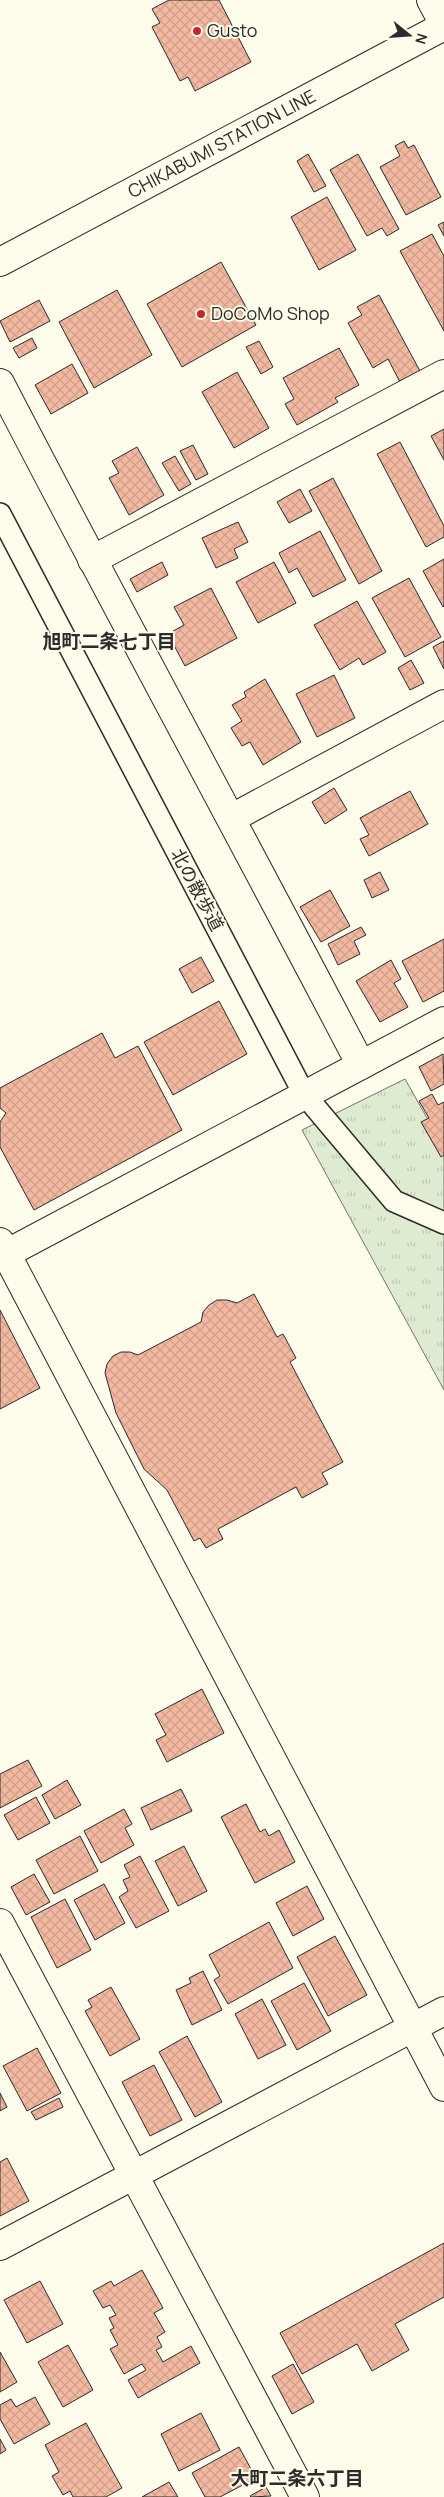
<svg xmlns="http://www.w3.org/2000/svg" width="444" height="2497" viewBox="0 0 444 2497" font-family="Manrope,'Noto Sans JP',sans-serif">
  <defs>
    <pattern id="park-tufts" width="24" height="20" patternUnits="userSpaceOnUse" patternTransform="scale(1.25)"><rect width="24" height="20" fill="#deebd1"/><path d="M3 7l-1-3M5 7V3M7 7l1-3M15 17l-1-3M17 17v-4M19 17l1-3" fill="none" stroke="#bfcab4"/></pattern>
    <pattern id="building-cross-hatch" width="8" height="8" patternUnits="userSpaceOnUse" patternTransform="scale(1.25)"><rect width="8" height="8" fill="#f2b8a0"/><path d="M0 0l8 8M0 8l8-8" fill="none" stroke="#d09e8a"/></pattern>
  </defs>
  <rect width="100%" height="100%" fill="#fdfbea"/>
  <!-- park -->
  <polygon fill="url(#park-tufts)" stroke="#74746e" points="405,1079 444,1148 444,1390 302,1130"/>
  <!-- building -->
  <g fill="url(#building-cross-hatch)" stroke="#2b2b2b">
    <polygon points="169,0 219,0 251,62 195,91 188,77 180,81 152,27 160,23 152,9"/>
    <polygon points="404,141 408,148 414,145 441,197 406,215 380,167 400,156 395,146"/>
    <polygon points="308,154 326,186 314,192 297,161"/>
    <polygon points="358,154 399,229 387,236 382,228 367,236 330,170"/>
    <polygon points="327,197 356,250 319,270 291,217"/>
    <polygon points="444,222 444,236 438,225"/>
    <polygon points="432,234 444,256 444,331 400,251"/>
    <polygon points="221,262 256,325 182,367 147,304"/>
    <polygon points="117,290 152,355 94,388 59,322"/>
    <polygon points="379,295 420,371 400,382 388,359 373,368 348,323 362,315 357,307"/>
    <polygon points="39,300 50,321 10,342 0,321"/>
    <polygon points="32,338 37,348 19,358 13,348"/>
    <polygon points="259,341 273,367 261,374 246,347"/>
    <polygon points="339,348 359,385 335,398 338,402 297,425 285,404 294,399 283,378"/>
    <polygon points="72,364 88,393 51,414 35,385"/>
    <polygon points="237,372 269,428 234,448 202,392"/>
    <polygon points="444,429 444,460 431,436"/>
    <polygon points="400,442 444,526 444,537 426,547 377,454"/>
    <polygon points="193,445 208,474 196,480 180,451"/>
    <polygon points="137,447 164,495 129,515 109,478 119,473 112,461"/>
    <polygon points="175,456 191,484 179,491 162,463"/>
    <polygon points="333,478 382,571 359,584 309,491"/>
    <polygon points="300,489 312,511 289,523 277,502"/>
    <polygon points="238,522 248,542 234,549 238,558 216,568 202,538"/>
    <polygon points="320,531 346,580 313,597 297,568 289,573 279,553"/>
    <polygon points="444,559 444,606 443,607 423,571"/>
    <polygon points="162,562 168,575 137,592 130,579"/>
    <polygon points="274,562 296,603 258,623 236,582"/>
    <polygon points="409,578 441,637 405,657 372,598"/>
    <polygon points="211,588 237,638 185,666 168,634 184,625 174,607"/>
    <polygon points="357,601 386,652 363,665 359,658 340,670 314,625"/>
    <polygon points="444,641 444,669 433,647"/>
    <polygon points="411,660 424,683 410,690 398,668"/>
    <polygon points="334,675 355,718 317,737 296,694"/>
    <polygon points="265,679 301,742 263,765 250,742 242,746 231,728 242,721 232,705 246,697 244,692"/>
    <polygon points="334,788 347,810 325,824 312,802"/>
    <polygon points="410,791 428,824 369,856 360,839 369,835 360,818"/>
    <polygon points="380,872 389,890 372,898 364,880"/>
    <polygon points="330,890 350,926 321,942 300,907"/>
    <polygon points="361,927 366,935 354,941 360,954 338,965 328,944"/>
    <polygon points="444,939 444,991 423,1002 402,961"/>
    <polygon points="201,957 214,981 192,993 179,969"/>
    <polygon points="391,960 401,979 394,983 408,1007 380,1022 356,981"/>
    <polygon points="219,1001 247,1054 173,1095 144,1042"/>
    <polygon points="102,1033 115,1058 138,1046 182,1130 34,1210 0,1147 0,1122 6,1113 0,1108 0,1088"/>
    <polygon points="443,1054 444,1084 431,1091 419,1067"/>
    <polygon points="432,1094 438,1105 444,1102 444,1155 441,1157 421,1122 429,1118 419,1101"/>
    <polygon points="254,1294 277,1337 283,1334 296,1358 290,1362 343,1462 322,1473 328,1484 302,1498 296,1487 218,1529 223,1539 206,1548 200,1538 194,1541 167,1490 144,1469 116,1413 105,1373 107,1364 113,1356 121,1352 130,1352 138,1355 201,1322 203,1312 209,1305 217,1300 227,1300 237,1303"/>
    <polygon points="0,1310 40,1388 0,1409"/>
    <polygon points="202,1689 224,1733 167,1762 156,1740 166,1735 155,1714"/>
    <polygon points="28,1760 42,1786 0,1808 0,1774"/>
    <polygon points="67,1780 81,1805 55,1819 42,1795"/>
    <polygon points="181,1789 192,1811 151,1830 141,1808"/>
    <polygon points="36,1797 50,1823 18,1840 4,1815"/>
    <polygon points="246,1804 260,1832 265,1829 269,1836 279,1830 295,1862 255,1883 221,1817"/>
    <polygon points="124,1809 132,1824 125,1828 134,1845 101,1863 84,1831"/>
    <polygon points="80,1836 98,1871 54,1894 36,1860"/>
    <polygon points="184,1846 207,1891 178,1906 155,1861"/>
    <polygon points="140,1856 169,1911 136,1928 119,1897 128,1891 123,1880 130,1877 124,1865"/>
    <polygon points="34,1874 50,1902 26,1915 11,1887"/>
    <polygon points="104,1884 125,1923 95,1940 74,1900"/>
    <polygon points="307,1886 324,1919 293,1936 276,1903"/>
    <polygon points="65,1899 91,1950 57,1968 31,1917"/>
    <polygon points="269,1922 293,1968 228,2004 214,1980 220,1976 209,1955"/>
    <polygon points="335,1936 367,1995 328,2016 297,1957"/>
    <polygon points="203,1971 222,2010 192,2025 176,1990 191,1983 189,1978"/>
    <polygon points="304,1983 331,2031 297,2050 271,2001"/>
    <polygon points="111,1987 140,2039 110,2056 85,2011 92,2007 88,2000"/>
    <polygon points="262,1999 286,2045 258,2059 235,2014"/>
    <polygon points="187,2036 222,2102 195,2117 159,2052"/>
    <polygon points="37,2048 61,2093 27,2111 3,2066"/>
    <polygon points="154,2065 182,2120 150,2136 122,2082"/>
    <polygon points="0,2093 7,2107 0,2111"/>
    <polygon points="59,2098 63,2107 36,2120 31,2112"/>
    <polygon points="7,2158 29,2201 0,2216 0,2162"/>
    <polygon points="444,2243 444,2297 395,2324 409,2350 372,2371 357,2344 302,2374 280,2333"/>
    <polygon points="142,2270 163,2308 154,2313 165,2332 157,2337 162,2347 156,2350 163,2362 191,2346 200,2363 138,2398 128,2380 146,2370 142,2364 124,2374 110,2349 118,2345 110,2330 114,2328 109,2318 116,2315 110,2305 103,2308 93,2291 111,2281 114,2286"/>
    <polygon points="40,2281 63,2324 27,2343 4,2300"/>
    <polygon points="68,2345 93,2390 63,2407 38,2362"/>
    <polygon points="0,2352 17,2382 0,2392"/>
    <polygon points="293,2364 314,2402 292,2414 272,2376"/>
    <polygon points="35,2397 50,2424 14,2444 0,2419 0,2405 11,2399 16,2407"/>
    <polygon points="201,2413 220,2450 179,2471 161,2434"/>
    <polygon points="86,2423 122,2488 106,2497 73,2497 70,2491 63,2495 52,2476 59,2472 45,2445"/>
    <polygon points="0,2439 6,2450 0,2454"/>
    <polygon points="239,2447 256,2478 220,2497 205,2497 192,2473"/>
    <polygon points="169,2482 178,2497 142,2497"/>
    <polygon points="266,2487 271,2496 251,2497 250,2496"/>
  </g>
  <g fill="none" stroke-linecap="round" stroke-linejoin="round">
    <defs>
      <polyline id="pedestrian" points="0,514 304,1094 394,1201 444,1223"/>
      <g id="minor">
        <polyline points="431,0 444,24"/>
        <path d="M0,383c118,228 242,454 361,682"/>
        <polyline points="92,560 444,374"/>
        <polyline points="232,818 444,704"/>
        <polyline points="0,1242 444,2087"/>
        <polyline points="0,1257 444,1021"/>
        <polyline points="0,1923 305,2497"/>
        <polyline points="0,2246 444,2011"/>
      </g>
      <polyline id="secondary" points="0,262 444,26"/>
    </defs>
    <!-- pedestrian casing -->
    <use href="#pedestrian" stroke="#2b2b2b" stroke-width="24"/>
    <!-- minor casing -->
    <use href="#minor" stroke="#2b2b2b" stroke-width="30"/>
    <!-- secondary casing -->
    <use href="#secondary" stroke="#2b2b2b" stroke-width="30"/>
    <!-- pedestrian -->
    <use href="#pedestrian" stroke="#fdfbea" stroke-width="21"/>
    <!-- minor -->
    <use href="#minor" stroke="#fdfbea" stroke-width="28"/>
    <!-- secondary -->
    <use href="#secondary" stroke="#fdfbea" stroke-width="28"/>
  </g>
  <!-- markers -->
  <g fill="#c62828" stroke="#fdfbea" stroke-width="2">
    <circle cx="197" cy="31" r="5"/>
    <circle cx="201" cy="314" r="5"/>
  </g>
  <g text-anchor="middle" stroke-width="4" stroke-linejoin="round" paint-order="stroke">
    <!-- poi labels -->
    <g font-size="18" fill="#2b2b2b" stroke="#fdfbea" text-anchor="start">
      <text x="207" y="37">Gusto</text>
      <text x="211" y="320">DoCoMo Shop</text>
    </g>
    <!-- street labels -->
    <g font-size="18" fill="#2b2b2b" stroke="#fdfbea">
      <text transform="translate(222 144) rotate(-28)" y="6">CHIKABUMI STATION LINE</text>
      <text transform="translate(197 890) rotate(62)" y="6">北の散歩道</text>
    </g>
    <!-- neighbourhood labels -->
    <g font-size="19" font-weight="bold" fill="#2b2b2b" stroke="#fdfbea">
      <text x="109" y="648">旭町二条七丁目</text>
      <text x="297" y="2485">大町二条六丁目</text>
    </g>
  </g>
  <!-- north arrow -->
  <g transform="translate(409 35) rotate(107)" stroke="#fdfbea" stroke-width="4" paint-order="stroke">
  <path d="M0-4L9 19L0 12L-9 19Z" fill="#2b2b2b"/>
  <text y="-8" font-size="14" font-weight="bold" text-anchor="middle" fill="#2b2b2b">N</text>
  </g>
</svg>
